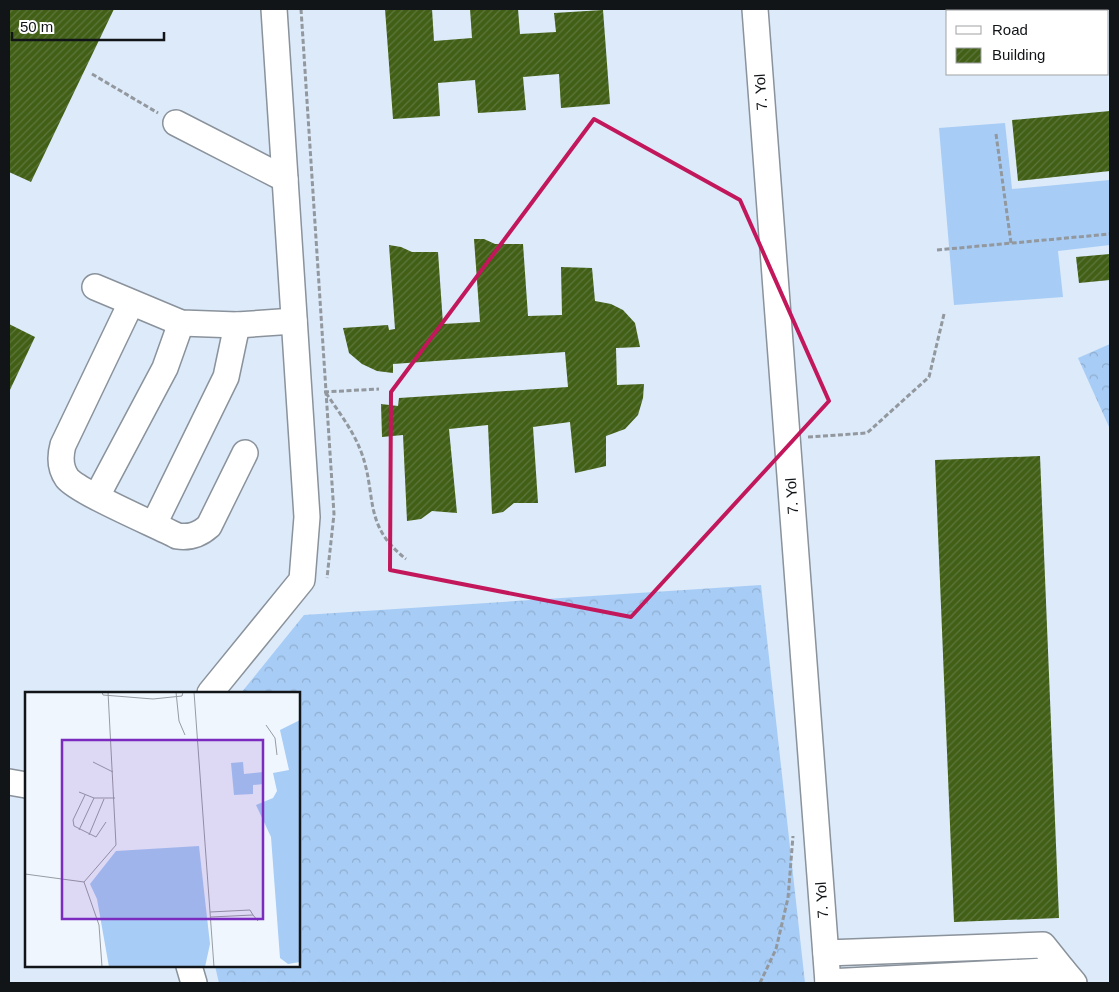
<svg xmlns="http://www.w3.org/2000/svg" width="1119" height="992" viewBox="0 0 1119 992" font-family="Arial,sans-serif">
  <defs>
    <pattern id="forest-crowns" width="20" height="18" patternUnits="userSpaceOnUse" patternTransform="scale(1.25)"><rect width="20" height="18" fill="#a7ccf5"/><path d="M2 6a3 3 0 1 1 6 0M12 15a3 3 0 1 1 6 0" fill="none" stroke="#8faed1"/></pattern>
    <pattern id="building-hatch" width="6" height="6" patternUnits="userSpaceOnUse" patternTransform="scale(1.25)"><rect width="6" height="6" fill="#415f15"/><path d="M-1 1l2-2M0 6l6-6M5 7l2-2" fill="none" stroke="#5f763e"/></pattern>
  </defs>
  <rect width="100%" height="100%" fill="#eff6fe"/>
  <!-- built -->
  <path fill="#dceafa" fill-rule="evenodd" d="M9,9h1101v974h-1101zM948,11h160v63h-160zM26,693h273v273h-273z"/>
  <!-- forest -->
  <g fill="url(#forest-crowns)">
    <polygon points="1110,344 1110,429 1078,358"/>
    <polygon points="761,585 805,983 219,983 215,966 299,966 299,693 241,693 304,615"/>
  </g>
  <!-- garden -->
  <polygon fill="#a7ccf5" points="1005,123 1012,189 1110,180 1110,245 1058,251 1063,297 954,305 939,128"/>
  <!-- building -->
  <g fill="url(#building-hatch)">
    <polygon points="9,9 114,9 31,182 9,172"/>
    <polygon points="385,9 432,9 434,41 472,38 470,9 518,9 520,34 556,32 554,13 603,10 610,104 561,108 559,74 523,77 526,110 478,113 475,80 438,83 440,116 393,119"/>
    <polygon points="1110,111 1110,171 1018,181 1012,120"/>
    <polygon points="474,239 484,239 495,244 523,244 528,316 562,315 561,267 592,268 595,301 611,304 623,310 635,323 640,347 616,348 617,385 644,384 643,398 638,415 625,429 606,436 606,466 575,473 570,422 533,427 538,503 514,503 503,512 492,514 488,425 449,429 457,513 432,511 421,519 407,521 403,435 382,437 381,404 398,406 399,398 568,387 565,352 393,364 393,373 377,371 362,364 349,353 343,328 388,325 389,330 395,329 389,245 401,247 412,252 438,252 443,324 480,322"/>
    <polygon points="1110,254 1110,280 1079,283 1076,257"/>
    <polygon points="9,324 35,337 9,392"/>
    <polygon points="1040,456 1059,918 954,922 935,460"/>
  </g>
  <g fill="none" stroke-linecap="round" stroke-linejoin="round">
    <defs>
      <g id="minor">
        <polyline points="755,9 828,983"/>
        <polyline points="176,123 285,179"/>
        <polyline points="95,287 181,323 237,325 294,321"/>
        <path d="M131,303l-68,142c-3,11 -3,23 4,33 11,14 89,47 110,58 13,2 22,-1 32,-10l36,-73"/>
        <polyline points="97,496 165,368 181,323"/>
        <polyline points="154,524 226,377 237,325"/>
        <polyline points="210,693 302,580 307,517 274,9"/>
        <polyline points="9,782 26,785"/>
        <polyline points="826,953 1043,945 1063,970"/>
        <polyline points="189,966 194,983"/>
        <polyline points="828,982 1063,970 1074,983"/>
      </g>
    </defs>
    <!-- minor casing -->
    <use href="#minor" stroke="#8a929b" stroke-width="28"/>
    <!-- path -->
    <g stroke="#92989e" stroke-width="3" stroke-dasharray="5 2.5" stroke-linecap="butt">
      <polyline points="301,9 334,514 327,578"/>
      <polyline points="92,74 158,113"/>
      <polyline points="996,134 1011,243"/>
      <polyline points="937,250 1110,234"/>
      <polyline points="324,392 379,389"/>
      <path d="M326,393c12,18 26,36 34,56 18,44 1,75 46,110"/>
      <polyline points="808,437 867,433 929,377 944,314"/>
      <polyline points="760,983 776,949 788,898 793,836"/>
    </g>
    <!-- minor -->
    <use href="#minor" stroke="#fff" stroke-width="25"/>
  </g>
  <!-- marked area -->
  <path fill="none" stroke="#c2185b" stroke-width="4" stroke-linejoin="round" d="M594,119l146,81 89,201 -198,216 -241,-47 1,-178z"/>
  <g text-anchor="middle" stroke-width="5" stroke-linejoin="round" paint-order="stroke">
    <!-- street labels -->
    <g font-size="15" fill="#121518" stroke="#fff">
      <text transform="translate(761 92) rotate(-94)" y="5">7. Yol</text>
      <text transform="translate(792 496) rotate(-94)" y="5">7. Yol</text>
      <text transform="translate(822 900) rotate(-94)" y="5">7. Yol</text>
    </g>
  </g>
  <!-- overview -->
  <g transform="translate(25 692)">
    <rect width="275" height="275" fill="#eff6fe"/>
    <path d="M275,28v242l-12,2 -8,-6 -9,-121 -15,-32 17,-7 4,-7 -4,-18 16,-3 -9,-40zM174,154l11,98 -5,23h-96l-12,-68 -7,-15 26,-33z" fill="#a7ccf5"/>
    <path d="M218,70l1,12 19,-2 1,12 -11,1v9l-19,1 -3,-32z" fill="#a7ccf5"/>
    <path fill="none" stroke="#979ca2" stroke-width="1" d="M77,0l1,3 50,4 29,-3 1,-4M151,0l3,29 6,14M169,0l20,275M241,33l9,13 2,17M68,70l20,10M54,100l15,6h21M60,103l-12,25 1,6 22,11 10,-15M54,138l15,-32M64,143l15,-36M0,182l59,8 32,-37 -8,-153M59,190l15,43 3,42M185,220l40,-2 3,5M186,225l42,-2 5,6M234,275h22"/>
    <path fill="#7b2cbf" fill-opacity="0.15" stroke="#7b2cbf" stroke-width="2.5" d="M37,48h201v179h-201z"/>
    <rect width="275" height="275" fill="none" stroke="#121518" stroke-width="2.5"/>
  </g>
  <!-- border -->
  <rect width="1119" height="992" fill="none" stroke="#121518" stroke-width="20"/>
  <!-- legend -->
  <rect x="946" y="10" width="162" height="65" fill="#ffffff" stroke="#a0a1a3"/>
  <rect x="956" y="26" width="25" height="8" fill="#ffffff" stroke="#a0a1a3"/>
  <text x="992" y="35" font-size="15" fill="#121518">Road</text>
  <rect x="956" y="48" width="25" height="15" fill="url(#building-hatch)" stroke="#a0a1a3"/>
  <text x="992" y="60" font-size="15" fill="#121518">Building</text>
  <!-- scale -->
  <path d="M12 32v8h152v-8" fill="none" stroke="#121518" stroke-width="2.5"/>
  <text x="20" y="32" font-size="15" fill="#121518" stroke="#ffffff" stroke-width="4" paint-order="stroke">50 m</text>
</svg>
